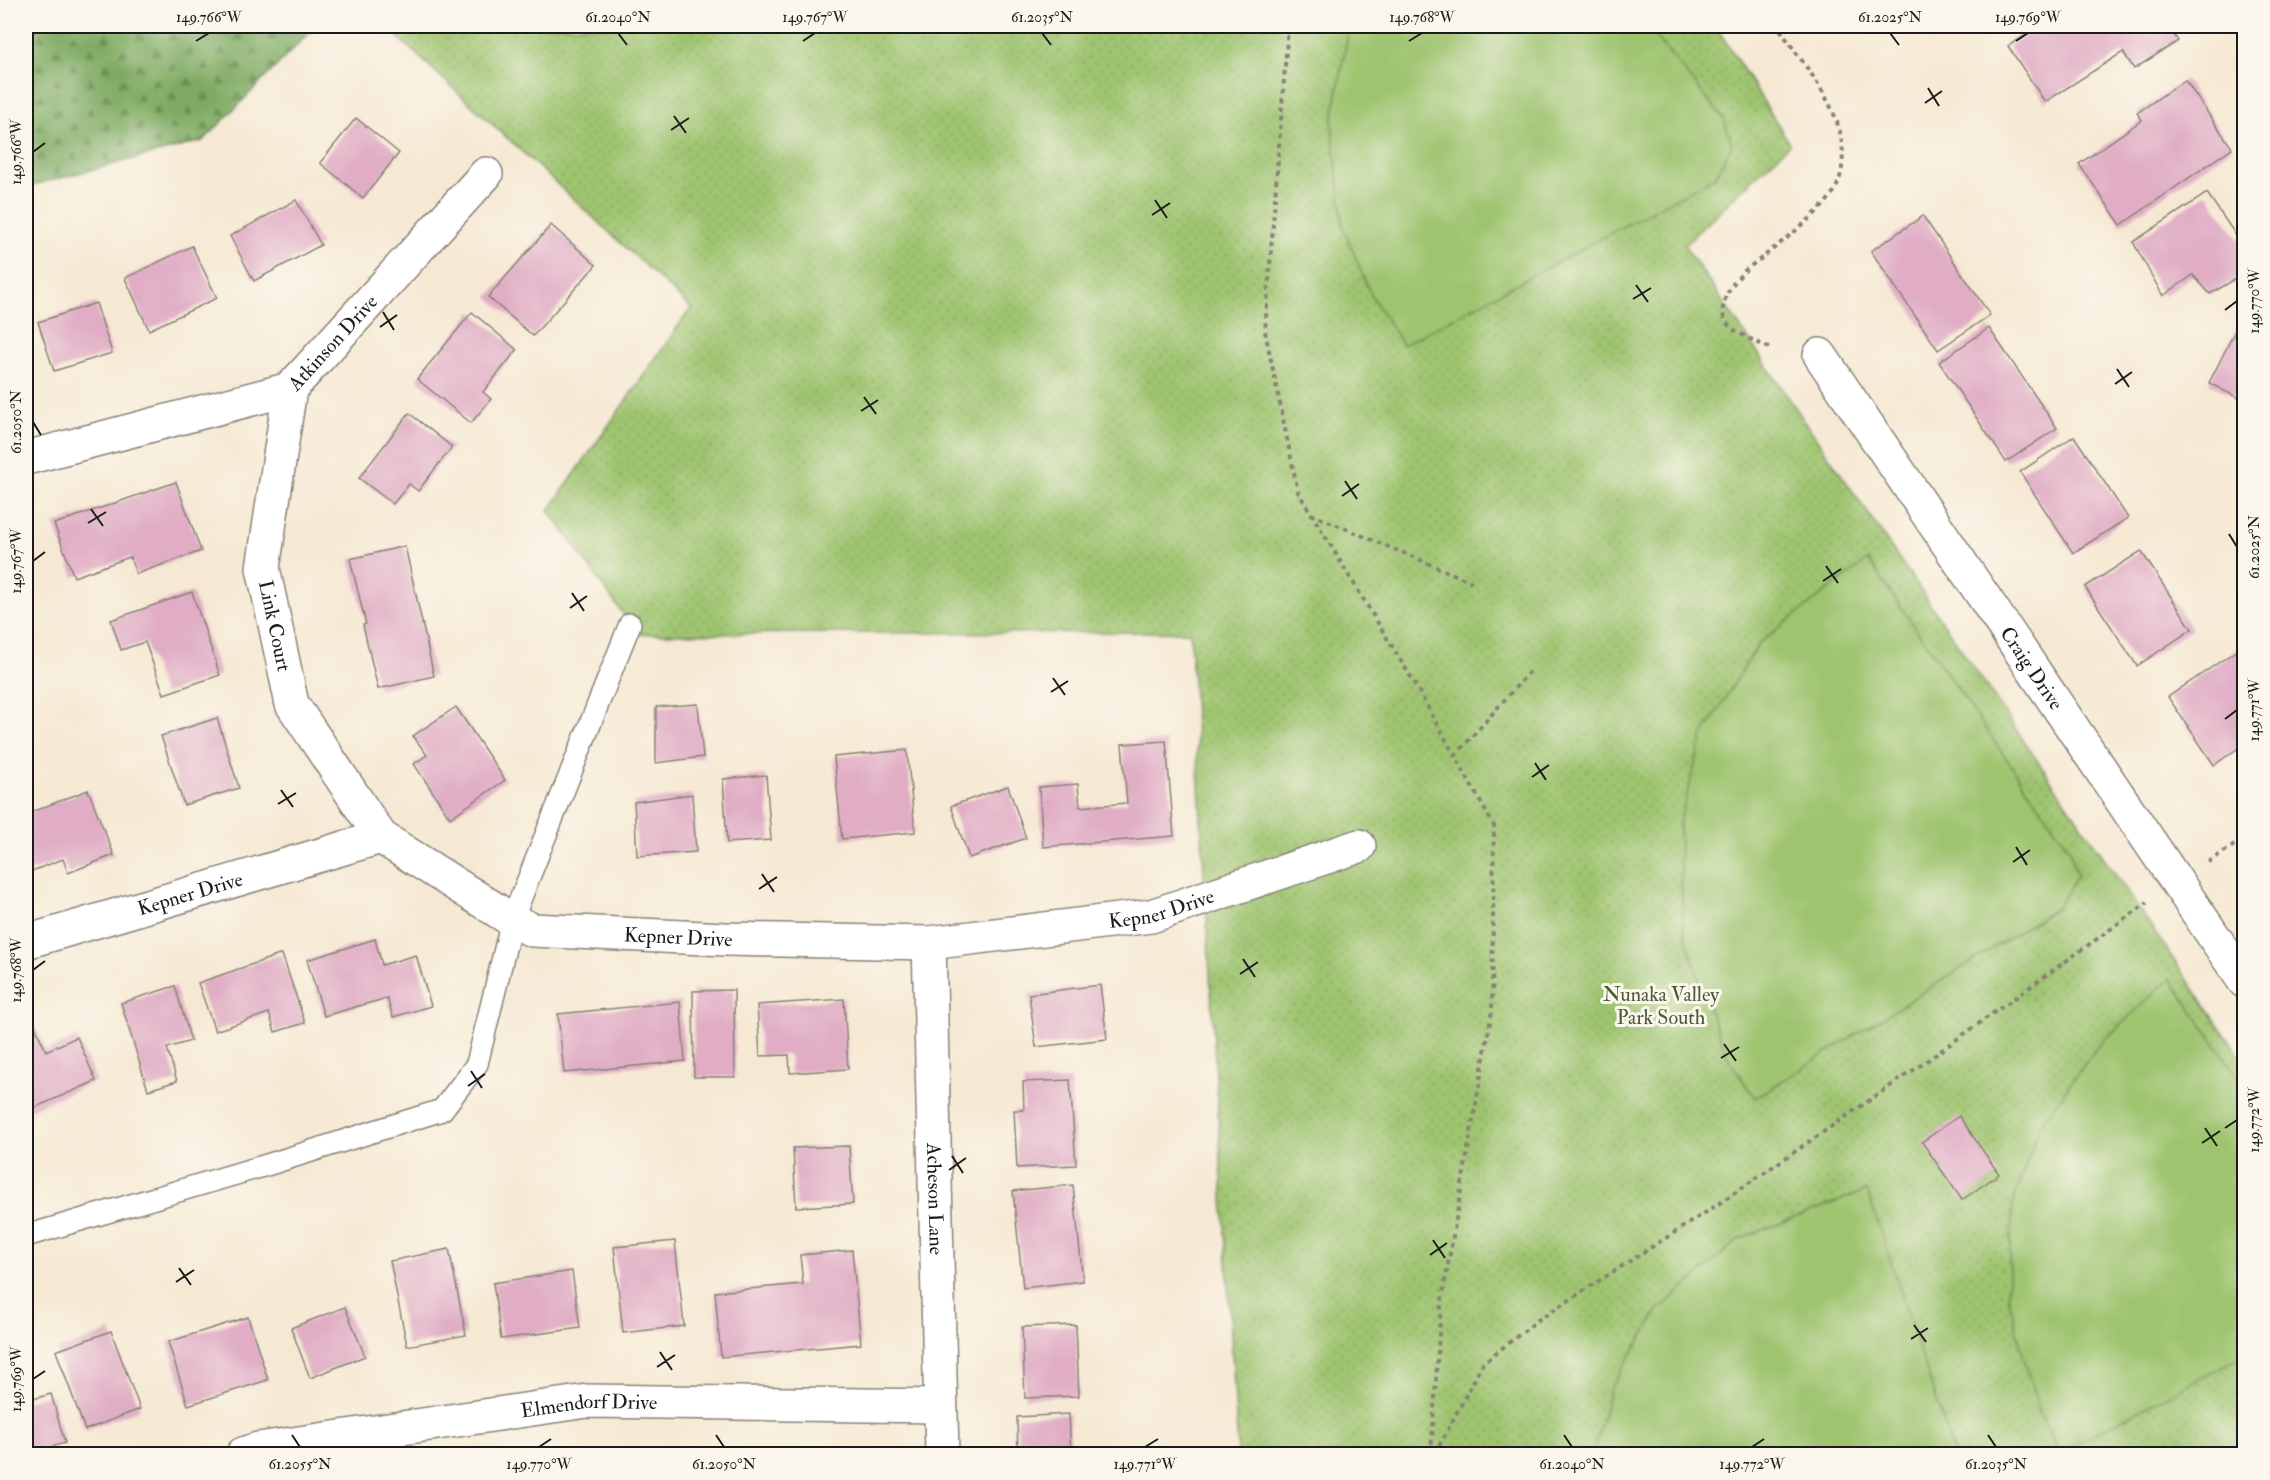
<svg xmlns="http://www.w3.org/2000/svg" width="2270" height="1480" viewBox="0 0 2270 1480" font-family="'IM FELL Double Pica',serif">
  <defs>
    <pattern id="green-dots" width="8" height="8" patternUnits="userSpaceOnUse" patternTransform="scale(1.5)"><rect width="8" height="8" fill="#9ec46f"/><path d="M2 2h.1M6 6h.1" fill="none" stroke="#88a860" stroke-width="1.8" stroke-linecap="round"/></pattern>
    <pattern id="forest-firs" width="22" height="20" patternUnits="userSpaceOnUse" patternTransform="scale(1.5)"><rect width="22" height="20" fill="#7eaa62"/><path d="M5 1l3.5 6h-7zM16 11l3.5 6h-7z" fill="#668a50"/></pattern>
  </defs>
  <rect width="100%" height="100%" fill="#fbf7ec"/>
  <filter id="ink" filterUnits="userSpaceOnUse"><feTurbulence type="fractalNoise" baseFrequency=".0167" numOctaves="2"/><feDisplacementMap in="SourceGraphic" scale="12" xChannelSelector="R" yChannelSelector="G"/><feConvolveMatrix kernelMatrix="1 2 1 2 8 2 1 2 1" color-interpolation-filters="sRGB"/></filter>
  <filter id="wash" filterUnits="userSpaceOnUse"><feTurbulence type="fractalNoise" baseFrequency=".008" numOctaves="4" result="noise"/><feDisplacementMap in="SourceGraphic" scale="24" xChannelSelector="R" yChannelSelector="G"/><feGaussianBlur stdDeviation="1.35" result="paint"/><feColorMatrix in="noise" values="0 0 0 0 0 0 0 0 0 0 0 0 0 0 0 0 0 1.4 0 .05"/><feComposite in="paint" operator="in"/></filter>
  <g filter="url(#wash)">
    <rect width="100%" height="100%" fill="#f6e9d4"/>
    <!-- green -->
    <polygon fill="url(#green-dots)" stroke="#5d7046" stroke-width="1.5" points="386,26 1716,26 1790,144 1684,245 2244,1062 2244,1454 1238,1454 1190,632 637,634 549,510 691,308"/>
    <!-- forest -->
    <polygon fill="url(#forest-firs)" stroke="#4d633f" stroke-width="1.5" points="26,26 316,26 203,141 26,187"/>
    <!-- pitch -->
    <g fill="#9ec46f" stroke="#5d7046" stroke-width="1.5">
      <polygon points="1352,26 1647,26 1724,119 1732,145 1715,177 1403,345 1371,295 1343,227 1332,123 1348,33"/>
      <polygon points="1868,560 2070,850 2077,876 2058,907 1755,1098 1729,1060 1705,998 1683,928 1679,824 1703,735 1759,643"/>
      <polygon points="2170,978 2244,1086 2244,1355 2060,1452 2041,1416 2024,1359 2008,1295 2013,1202 2040,1125 2097,1047"/>
      <polygon points="1867,1190 1954,1454 1593,1454 1610,1389 1658,1311 1739,1239"/>
    </g>
    <g id="blocks">
      <!-- building -->
      <g fill="#e0adc5">
        <polygon points="2040,26 2168,26 2178,41 2134,69 2123,52 2045,102 2008,46"/>
        <polygon points="2185,80 2232,148 2121,225 2079,164 2142,120 2137,113"/>
        <polygon points="356,118 399,153 363,198 320,163"/>
        <polygon points="2207,193 2244,247 2244,274 2210,294 2193,275 2163,296 2133,242"/>
        <polygon points="296,200 321,245 254,281 230,236"/>
        <polygon points="1923,216 1990,315 1938,350 1871,251"/>
        <polygon points="551,225 596,265 533,336 488,297"/>
        <polygon points="192,246 217,298 149,330 125,278"/>
        <polygon points="96,303 112,353 54,371 38,322"/>
        <polygon points="472,312 517,350 483,392 491,399 471,423 417,379"/>
        <polygon points="2237,327 2244,331 2244,401 2209,383"/>
        <polygon points="1989,328 2057,428 2006,462 1939,362"/>
        <polygon points="409,413 452,447 418,491 409,484 393,504 359,478"/>
        <polygon points="2074,436 2128,518 2073,553 2020,472"/>
        <polygon points="176,482 201,551 136,574 130,557 74,577 54,524"/>
        <polygon points="405,546 434,676 378,689 363,625 366,624 350,559"/>
        <polygon points="2141,551 2192,629 2137,666 2085,587"/>
        <polygon points="26,563 33,586 26,588"/>
        <polygon points="192,592 220,675 164,694 145,642 121,650 111,620"/>
        <polygon points="2240,648 2244,655 2244,744 2214,765 2168,697"/>
        <polygon points="698,704 703,757 656,763 656,707"/>
        <polygon points="456,707 505,780 450,818 414,764 427,755 413,736"/>
        <polygon points="217,718 239,788 184,805 161,736"/>
        <polygon points="1166,741 1174,836 1043,847 1039,787 1078,784 1080,807 1127,803 1122,744"/>
        <polygon points="907,750 915,832 842,839 834,757"/>
        <polygon points="766,775 771,840 727,843 723,779"/>
        <polygon points="1008,786 1026,838 969,858 951,806"/>
        <polygon points="88,790 114,855 68,873 63,859 27,873 26,868 26,814"/>
        <polygon points="692,794 696,852 637,856 634,802"/>
        <polygon points="375,939 382,965 416,955 431,1006 393,1017 387,998 324,1016 307,960"/>
        <polygon points="282,954 305,1023 275,1032 269,1013 215,1031 198,983"/>
        <polygon points="1100,985 1107,1039 1036,1047 1029,994"/>
        <polygon points="175,986 191,1041 167,1048 177,1081 148,1090 121,1003"/>
        <polygon points="734,990 735,1077 694,1077 693,991"/>
        <polygon points="844,999 848,1069 790,1073 789,1055 760,1056 757,1005"/>
        <polygon points="680,1002 685,1061 564,1073 558,1014"/>
        <polygon points="34,1024 46,1051 77,1037 96,1081 27,1111 26,1106 26,1028"/>
        <polygon points="1070,1080 1076,1165 1017,1168 1014,1110 1024,1110 1023,1082"/>
        <polygon points="1959,1116 1999,1174 1962,1200 1922,1142"/>
        <polygon points="849,1146 853,1204 796,1207 793,1148"/>
        <polygon points="1073,1185 1083,1281 1023,1288 1013,1191"/>
        <polygon points="675,1241 684,1326 623,1333 614,1247"/>
        <polygon points="449,1249 466,1335 407,1346 390,1261"/>
        <polygon points="852,1250 861,1344 721,1357 715,1292 803,1284 800,1255"/>
        <polygon points="572,1271 580,1328 501,1339 493,1283"/>
        <polygon points="345,1307 365,1356 310,1378 291,1328"/>
        <polygon points="248,1317 268,1380 188,1405 168,1342"/>
        <polygon points="1076,1325 1079,1396 1025,1398 1022,1327"/>
        <polygon points="111,1331 140,1409 85,1430 56,1351"/>
        <polygon points="51,1394 65,1443 26,1454 26,1401"/>
        <polygon points="1069,1414 1071,1454 1018,1454 1017,1417"/>
      </g>
    </g>
  </g>
  <g filter="url(#ink)">
    <use href="#blocks" fill-opacity="0" stroke="#898278" stroke-width="1.5"/>
    <g fill="none" stroke-linecap="round" stroke-linejoin="round">
      <defs>
        <polyline id="service" points="26,1236 270,1164 442,1110 477,1064 512,920 630,624"/>
        <g id="minor">
          <path id="s1" d="M1820,355l424,626"/>
          <path id="s2" d="M290,389l-27,179 29,136 89,133 131,83 20,10 194,9 203,4 222,-27 208,-70"/>
          <path id="s3" d="M26,458l264,-69 196,-215"/>
          <path id="s4" d="M26,942l355,-105"/>
          <path id="s5" d="M929,943l13,511"/>
          <path id="s6" d="M243,1454l15,-5 329,-48 352,5"/>
        </g>
      </defs>
      <!-- service casing -->
      <use href="#service" stroke="#898278" stroke-width="24"/>
      <!-- minor casing -->
      <use href="#minor" stroke="#898278" stroke-width="36"/>
      <!-- path -->
      <g stroke="#898278" stroke-width="4" stroke-dasharray="4.5 4.5" stroke-linecap="butt">
        <polyline points="1288,26 1265,331 1298,492 1412,679 1494,826 1492,1011 1441,1305 1431,1454"/>
        <path d="M1769,348c-13,-7 -34,-14 -43,-26 -9,-14 3,-35 13,-45 6,-8 16,-14 24,-20 21,-17 48,-37 65,-57 8,-9 13,-22 14,-33 7,-55 -37,-98 -64,-141"/>
        <polyline points="1311,514 1472,582"/>
        <polyline points="1455,756 1530,671"/>
        <polyline points="2208,862 2244,839"/>
        <polyline points="1435,1454 1483,1363 1538,1320 1711,1209 1921,1065 2147,903"/>
      </g>
      <!-- service -->
      <use href="#service" stroke="#fff" stroke-width="21"/>
      <!-- minor -->
      <use href="#minor" stroke="#fff" stroke-width="33"/>
    </g>
  </g>
  <!-- ticks -->
  <path fill="none" stroke="#1c1c1c" stroke-width="2" d="M618,33l9,12M1042,33l9,12M1890,33l9,12M196,41l13,-8M803,41l12,-8M1409,41l13,-8M2016,41l12,-8M1928,88l11,18M1925,103l17,-12M674,116l12,17M671,130l18,-12M33,152l12,-9M1155,200l12,18M1152,215l18,-12M1636,285l12,17M1633,299l18,-11M2225,310l12,-9M383,312l11,18M380,327l17,-12M2117,369l12,18M2115,384l17,-12M864,397l12,17M861,411l17,-11M33,422l8,13M1345,481l12,18M1342,496l17,-12M91,509l12,17M88,523l18,-11M2229,534l8,13M33,561l12,-9M1826,566l12,17M1823,581l18,-12M572,593l12,18M570,608l17,-12M1053,678l12,17M1051,692l17,-11M2225,719l12,-9M1535,763l11,17M1532,777l17,-12M281,790l12,17M278,804l18,-11M2016,847l11,18M2013,862l17,-12M762,874l12,18M759,889l18,-12M1243,959l12,18M33,970l12,-9M1240,974l18,-12M1724,1044l12,17M1721,1058l18,-11M471,1071l11,17M468,1086l17,-12M2205,1128l12,18M2225,1128l12,-8M2202,1143l18,-12M952,1156l11,17M949,1170l17,-12M1433,1240l12,18M1430,1255l17,-12M179,1268l12,17M176,1282l18,-12M1914,1325l12,17M1911,1339l17,-11M660,1352l12,18M657,1367l18,-12M33,1379l12,-8M292,1435l8,12M716,1435l8,12M1564,1435l8,12M1988,1435l8,12M539,1447l12,-8M1145,1447l13,-8M1752,1447l12,-8"/>
  <g text-anchor="middle" stroke-width="6" stroke-linejoin="round" paint-order="stroke">
    <!-- street labels -->
    <g font-size="20" fill="#1c1c1c" stroke="#fbf7ec">
      <text dy="7" stroke="none"><textPath href="#s3" startOffset="336">Atkinson Drive</textPath></text>
      <text dy="7" stroke="none"><textPath href="#s2" startOffset="240">Link Court</textPath></text>
      <text dy="7" stroke="none"><textPath href="#s1" startOffset="378">Craig Drive</textPath></text>
      <text dy="7" stroke="none"><textPath href="#s4" startOffset="171">Kepner Drive</textPath></text>
      <text dy="7" stroke="none"><textPath href="#s2" startOffset="1290">Kepner Drive</textPath></text>
      <text dy="7" stroke="none"><textPath href="#s2" startOffset="804">Kepner Drive</textPath></text>
      <text dy="7" stroke="none"><textPath href="#s5" startOffset="256">Acheson Lane</textPath></text>
      <text dy="7" stroke="none"><textPath href="#s6" startOffset="350">Elmendorf Drive</textPath></text>
    </g>
    <!-- park labels -->
    <g font-size="20" fill="#4a5739" stroke="#fbf7ec">
      <text x="1661" y="1001">Nunaka Valley<tspan x="1661" dy="23">Park South</tspan></text>
    </g>
  </g>
  <!-- margin -->
  <rect width="2270" height="1480" fill="none" stroke="#fbf7ec" stroke-width="66"/>
  <rect x="33" y="33" width="2204" height="1414" fill="none" stroke="#1c1c1c" stroke-width="2"/>
  <g font-size="15" text-anchor="middle" fill="#1c1c1c">
    <text x="209" y="22">149.766°W</text>
    <text x="618" y="22">61.2040°N</text>
    <text x="815" y="22">149.767°W</text>
    <text x="1042" y="22">61.2035°N</text>
    <text x="1422" y="22">149.768°W</text>
    <text x="1890" y="22">61.2025°N</text>
    <text x="2028" y="22">149.769°W</text>
    <text transform="translate(16 152) rotate(-90)" y="5">149.766°W</text>
    <text transform="translate(2254 301) rotate(-90)" y="5">149.770°W</text>
    <text transform="translate(16 422) rotate(-90)" y="5">61.2050°N</text>
    <text transform="translate(2254 547) rotate(-90)" y="5">61.2025°N</text>
    <text transform="translate(16 561) rotate(-90)" y="5">149.767°W</text>
    <text transform="translate(2254 710) rotate(-90)" y="5">149.771°W</text>
    <text transform="translate(16 970) rotate(-90)" y="5">149.768°W</text>
    <text transform="translate(2254 1120) rotate(-90)" y="5">149.772°W</text>
    <text transform="translate(16 1379) rotate(-90)" y="5">149.769°W</text>
    <text x="300" y="1469">61.2055°N</text>
    <text x="539" y="1469">149.770°W</text>
    <text x="724" y="1469">61.2050°N</text>
    <text x="1145" y="1469">149.771°W</text>
    <text x="1572" y="1469">61.2040°N</text>
    <text x="1752" y="1469">149.772°W</text>
    <text x="1996" y="1469">61.2035°N</text>
  </g>
</svg>
